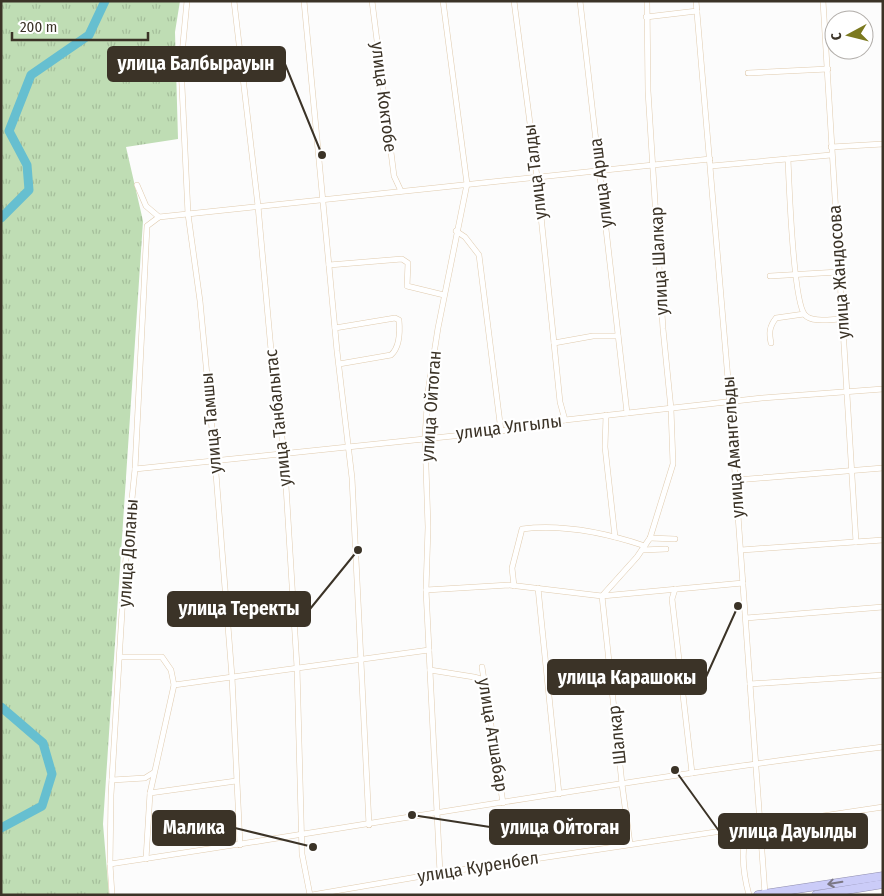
<svg xmlns="http://www.w3.org/2000/svg" width="884" height="896" viewBox="0 0 884 896" font-family="'Fira Sans Condensed',sans-serif">
  <defs>
    <pattern id="grass-tufts" width="24" height="20" patternUnits="userSpaceOnUse" patternTransform="scale(1.25)"><rect width="24" height="20" fill="#bfddb4"/><path d="M3 7l-1-3M5 7V3M7 7l1-3M15 17l-1-3M17 17v-4M19 17l1-3" fill="none" stroke="#a5be9b"/></pattern>
  </defs>
  <rect width="100%" height="100%" fill="#fcfcfc"/>
  <!-- grass -->
  <polygon fill="url(#grass-tufts)" points="1,1 180,1 175,32 178,139 126,147 143,221 103,824 109,895 1,895"/>
  <g fill="none" stroke-linecap="round" stroke-linejoin="round">
    <!-- river -->
    <g stroke="#66bfd0" stroke-width="9">
      <polyline points="1,218 29,190 27,165 9,131 31,75 89,35 105,1"/>
      <polyline points="1,707 43,743 52,774 42,806 1,828"/>
    </g>
    <defs>
      <g id="minor">
        <polyline points="187,1 181,65 188,214 200,301 215,461 232,677 240,845"/>
        <polyline points="234,1 258,206 272,361 284,453 297,667 302,854 310,895"/>
        <polyline points="304,1 337,351 352,478 369,825"/>
        <polyline points="372,1 394,176 401,191"/>
        <polyline points="514,1 537,177 560,402 565,420"/>
        <polyline points="580,1 627,413"/>
        <polyline points="696,1 730,403 765,894"/>
        <polyline points="823,1 856,542"/>
        <polyline points="646,17 697,11"/>
        <polyline points="748,73 828,69"/>
        <polyline points="831,147 883,144"/>
        <path d="M788,159c1,23 5,143 17,156 7,8 27,4 37,4"/>
        <polyline points="711,166 831,155"/>
        <polyline points="137,185 146,206 159,217"/>
        <polyline points="456,231 465,237 479,255 501,431"/>
        <polyline points="329,265 402,259 408,263 407,286 444,295"/>
        <polyline points="770,276 839,272"/>
        <path d="M335,328l60,-10 4,2c1,11 1,27 -8,35l-52,9"/>
        <polyline points="554,343 593,336 618,336"/>
        <path d="M771,343c-2,-10 -2,-16 5,-25l28,-4"/>
        <polyline points="606,415 605,447 615,537"/>
        <polyline points="135,469 501,431 565,420 762,398 883,389"/>
        <polyline points="736,480 883,468"/>
        <polyline points="650,538 675,539"/>
        <polyline points="642,550 666,549"/>
        <polyline points="741,550 883,540"/>
        <path d="M514,586l-2,-18 10,-39c40,-5 84,4 123,17"/>
        <polyline points="538,588 559,794"/>
        <polyline points="675,589 672,599 692,773"/>
        <polyline points="426,590 509,585 602,596 743,583"/>
        <polyline points="746,618 883,607"/>
        <polyline points="120,657 162,657 171,670 174,685 429,650"/>
        <polyline points="482,667 503,803"/>
        <polyline points="430,670 474,677 481,679 484,683"/>
        <polyline points="750,684 883,675"/>
        <polyline points="112,780 145,778 153,773"/>
        <polyline points="150,793 174,685"/>
        <path d="M749,826c-9,21 -6,47 0,69"/>
        <polyline points="630,844 622,784 602,596 637,557 650,538 673,464 671,409 663,329 648,91 647,1"/>
        <polyline points="146,859 150,793 236,781"/>
        <path d="M110,864c257,-38 514,-85 773,-117"/>
        <polyline points="440,873 426,590 428,527 425,437 428,392 438,328 467,184 443,1"/>
        <polyline points="112,895 110,864 111,795 124,578 135,469 147,226 159,217 710,159"/>
        <polyline points="312,895 440,873 883,807"/>
      </g>
      <g id="trunk">
        <polyline points="758,895 883,876"/>
        <polyline points="816,895 883,884"/>
      </g>
    </defs>
    <!-- minor casing -->
    <use href="#minor" stroke="#e0cbae" stroke-width="6"/>
    <!-- trunk casing -->
    <use href="#trunk" stroke="#908eae" stroke-width="9"/>
    <!-- minor -->
    <use href="#minor" stroke="#fff" stroke-width="5"/>
    <!-- trunk -->
    <use href="#trunk" stroke="#cbccf8" stroke-width="8"/>
  </g>
  <!-- one-way arrows -->
  <defs><path id="oneway-shaft" d="M-6 0H5M1.5-3L5.5 0L1.5 3" fill="none" stroke-width="1.6" stroke-linecap="round" stroke-linejoin="round" transform="scale(1.25)"/></defs>
  <use stroke="#7c7885" href="#oneway-shaft" transform="translate(835 883) rotate(171)"/>
  <g text-anchor="middle" stroke-width="4.5" stroke-linejoin="round" paint-order="stroke">
    <!-- street labels -->
    <g font-size="18" fill="#3b3327" stroke="#fff">
      <text transform="translate(384 97) rotate(83)" y="6">улица Коктобе</text>
      <text transform="translate(535 172) rotate(-97)" y="6">улица Талды</text>
      <text transform="translate(601 183) rotate(-97)" y="6">улица Арша</text>
      <text transform="translate(659 261) rotate(-93)" y="6">улица Шалкар</text>
      <text transform="translate(839 272) rotate(-94)" y="6">улица Жандосова</text>
      <text transform="translate(431 406) rotate(-86)" y="6">улица Ойтоган</text>
      <text transform="translate(278 418) rotate(-96)" y="6">улица Танбалытас</text>
      <text transform="translate(211 423) rotate(-95)" y="6">улица Тамшы</text>
      <text transform="translate(509 427) rotate(-7)" y="6">улица Улгылы</text>
      <text transform="translate(733 447) rotate(-94)" y="6">улица Амангельды</text>
      <text transform="translate(128 553) rotate(-86)" y="6">улица Доланы</text>
      <text transform="translate(493 735) rotate(81)" y="6">улица Атшабар</text>
      <text transform="translate(617 735) rotate(-96)" y="6">Шалкар</text>
      <text transform="translate(478 867) rotate(-9)" y="6">улица Куренбел</text>
    </g>
  </g>
  <!-- callouts -->
  <path fill="none" stroke="#3b3327" stroke-width="2" d="M322 155L285 64M358 550L310 609M738 606L706 677M412 815L490 827M313 847L235 828M675 770L719 831"/>
  <g fill="#3b3327" stroke="#fff" stroke-width="2">
    <circle cx="322" cy="155" r="5"/>
    <circle cx="358" cy="550" r="5"/>
    <circle cx="738" cy="606" r="5"/>
    <circle cx="412" cy="815" r="5"/>
    <circle cx="313" cy="847" r="5"/>
    <circle cx="675" cy="770" r="5"/>
  </g>
  <g fill="#3b3327" stroke="#3b3327" stroke-width="2">
    <rect x="108" y="47" width="177" height="34" rx="5"/>
    <rect x="168" y="592" width="142" height="34" rx="5"/>
    <rect x="548" y="660" width="158" height="34" rx="5"/>
    <rect x="490" y="810" width="139" height="34" rx="5"/>
    <rect x="153" y="811" width="82" height="34" rx="5"/>
    <rect x="719" y="814" width="148" height="34" rx="5"/>
  </g>
  <g font-size="19" text-anchor="middle" font-weight="bold" fill="#fff">
    <text x="196" y="70">улица Балбырауын</text>
    <text x="239" y="615">улица Теректы</text>
    <text x="627" y="684">улица Карашокы</text>
    <text x="560" y="834">улица Ойтоган</text>
    <text x="194" y="834">Малика</text>
    <text x="793" y="838">улица Дауылды</text>
  </g>
  <!-- border -->
  <rect width="884" height="896" fill="none" stroke="#3b3327" stroke-width="5"/>
  <!-- north arrow -->
  <g transform="translate(849 35) rotate(263)"><circle r="24" fill="#ffffff" stroke="#b1ada9"/>
  <path d="M0-4L9 19L0 12L-9 19Z" fill="#7b791f"/>
  <text y="-8" font-size="14" font-weight="bold" text-anchor="middle" fill="#3b3327">С</text>
  </g>
  <!-- scale -->
  <path d="M12 32v8h136v-8" fill="none" stroke="#3b3327" stroke-width="2.5"/>
  <text x="20" y="32" font-size="15" fill="#3b3327" stroke="#ffffff" stroke-width="4" paint-order="stroke">200 m</text>
</svg>
